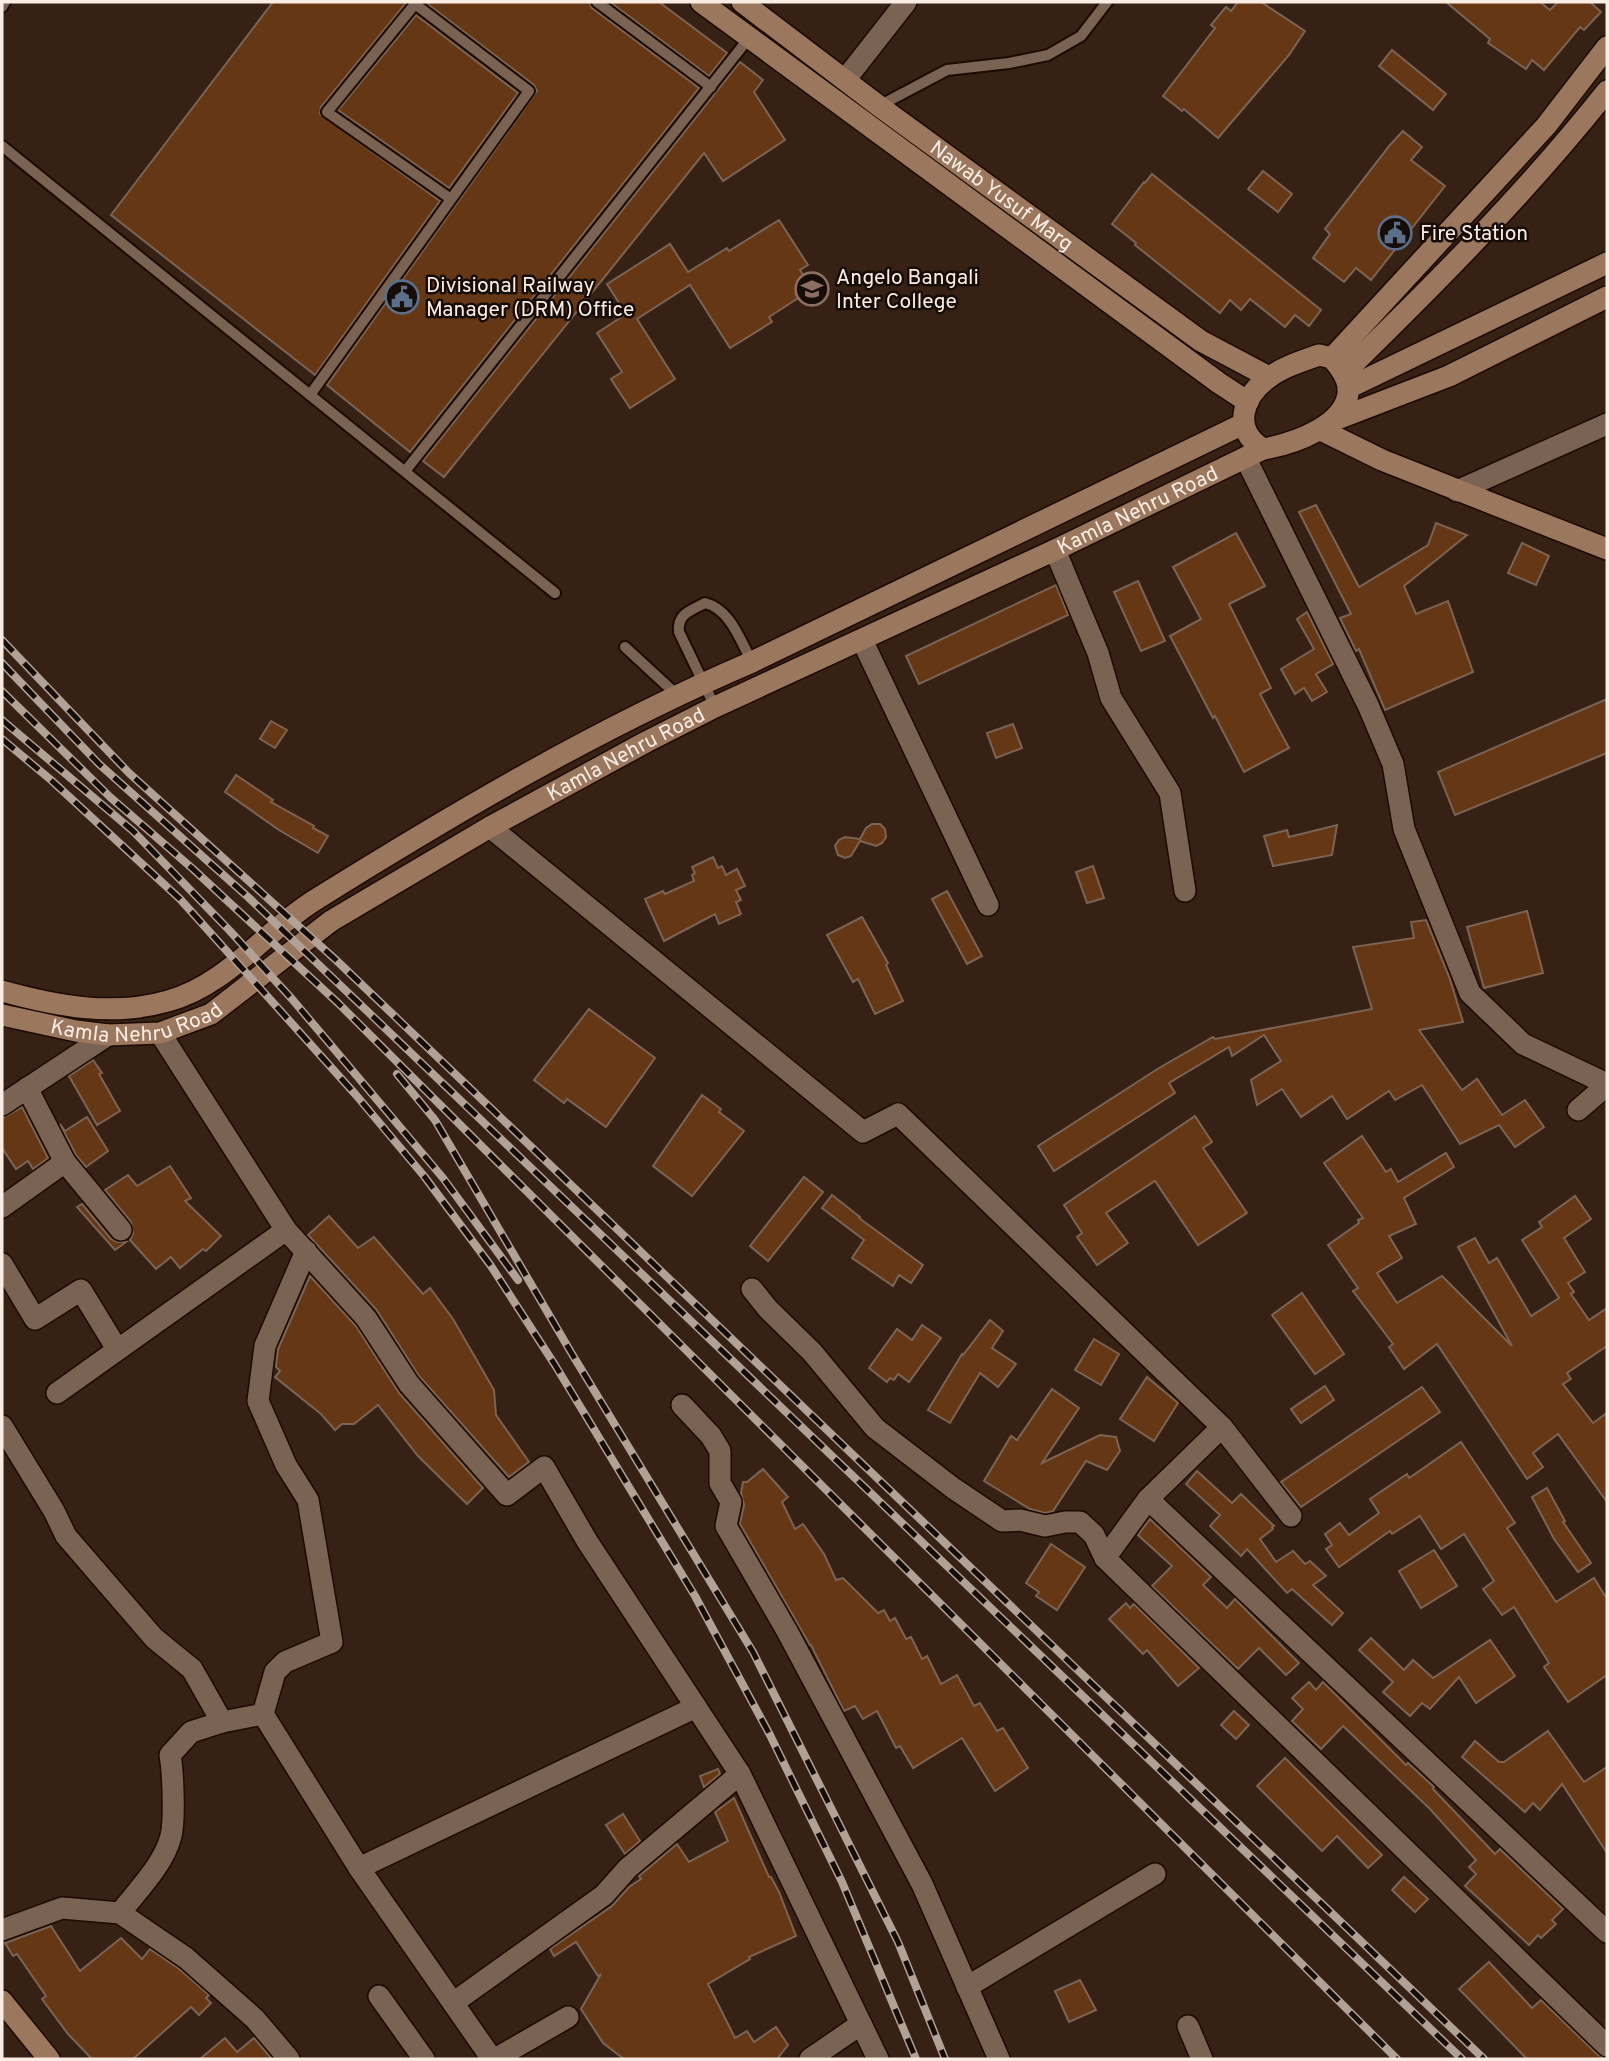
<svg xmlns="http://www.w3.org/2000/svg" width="1609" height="2061" viewBox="0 0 1609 2061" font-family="Overpass,sans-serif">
  <rect width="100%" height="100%" fill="#362114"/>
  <!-- building -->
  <g fill="#663715" stroke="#7c6454" stroke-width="2">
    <polygon points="273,2 407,2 321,107 320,114 440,201 315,375 111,215"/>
    <polygon points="425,2 589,2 592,8 699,88 410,452 327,385 537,91 534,85"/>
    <polygon points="610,2 659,2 727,53 709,76"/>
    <polygon points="1238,2 1261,2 1305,31 1289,55 1218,138 1184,109 1182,111 1163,96 1215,28 1211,25 1226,7 1231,11"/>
    <polygon points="1446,2 1540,2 1550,10 1558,2 1590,2 1601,12 1584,30 1580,27 1544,70 1532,60 1526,69 1488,43 1490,39"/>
    <polygon points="416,15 518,93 449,188 338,110"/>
    <polygon points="1392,50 1446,94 1433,110 1379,66"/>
    <polygon points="740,62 763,80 754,92 785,140 723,181 704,153 444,477 423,461"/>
    <polygon points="1403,131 1422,147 1411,160 1445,186 1371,280 1356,268 1344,282 1313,258 1330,234 1325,229 1390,145"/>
    <polygon points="1263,171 1292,194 1278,212 1248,189"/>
    <polygon points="1152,174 1321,310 1309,326 1295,315 1285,327 1250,299 1241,310 1230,300 1220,313 1135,245 1136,243 1112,224 1144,182 1145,183"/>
    <polygon points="779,220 808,265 800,270 812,289 769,317 772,322 730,348 690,285 637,319 675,379 630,408 611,379 622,372 597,333 626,314 607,284 670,244 688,272 727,248 729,251"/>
    <polygon points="1316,505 1359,587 1428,545 1436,523 1467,535 1404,586 1416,614 1448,601 1473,672 1385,710 1359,649 1356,651 1340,618 1351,614 1299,512"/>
    <polygon points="1236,533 1265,586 1229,604 1271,688 1260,694 1289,748 1244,772 1215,716 1213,718 1170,636 1201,619 1173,567"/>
    <polygon points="1522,543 1549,556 1536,585 1508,573"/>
    <polygon points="1138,581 1165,641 1141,651 1114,592"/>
    <polygon points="1056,585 1068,615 919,684 906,656"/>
    <polygon points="1307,612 1333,664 1316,674 1327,692 1312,701 1304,688 1295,694 1281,669 1314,649 1297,619"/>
    <polygon points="1607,699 1607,753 1455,815 1438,772"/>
    <polygon points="271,721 287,730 275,748 260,739"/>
    <polygon points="1013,724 1022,748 996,758 987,733"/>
    <polygon points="236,775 273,800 271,802 314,826 313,828 328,836 318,853 279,830 225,792"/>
    <polygon points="872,824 880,824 885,829 886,837 882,843 876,846 860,841 851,856 845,858 838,855 835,846 839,840 845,837 860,839 866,828"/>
    <polygon points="1337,825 1332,855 1273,866 1264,836 1287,830 1289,837"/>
    <polygon points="713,857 718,868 722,866 726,875 737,869 745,886 736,890 741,900 736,902 741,914 719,924 715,914 664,941 645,899 663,891 665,894 694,881 692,875 695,873 692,867"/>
    <polygon points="1093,866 1104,898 1087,903 1076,872"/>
    <polygon points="947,891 982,956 967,964 932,899"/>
    <polygon points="1527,911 1543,973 1484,988 1467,927"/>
    <polygon points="862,917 888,963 886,965 903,1001 875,1014 858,979 853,982 827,935"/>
    <polygon points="1426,920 1450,979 1463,1022 1419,1030 1462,1090 1477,1079 1502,1115 1525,1100 1544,1127 1515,1147 1499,1125 1460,1144 1422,1085 1395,1100 1389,1091 1347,1119 1332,1096 1301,1117 1282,1089 1257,1105 1251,1080 1281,1061 1264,1035 1232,1056 1229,1047 1169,1083 1175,1093 1054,1171 1038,1146 1159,1068 1213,1037 1215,1039 1372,1009 1353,947 1414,938 1411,922"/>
    <polygon points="589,1009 655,1058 606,1127 567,1099 564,1103 534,1080"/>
    <polygon points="93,1060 102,1073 99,1074 120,1111 97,1125 69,1076"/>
    <polygon points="702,1095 721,1109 719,1112 744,1131 692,1196 653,1166"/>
    <polygon points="22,1107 48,1158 33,1169 28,1161 16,1169 2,1148 2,1118"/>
    <polygon points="1195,1116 1212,1142 1203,1148 1247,1213 1198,1245 1155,1181 1106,1213 1128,1243 1097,1265 1077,1237 1082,1233 1064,1205"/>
    <polygon points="87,1117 108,1151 86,1167 76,1155 60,1124 65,1131"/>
    <polygon points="1362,1136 1386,1172 1391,1169 1398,1182 1446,1153 1454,1167 1404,1198 1416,1224 1389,1236 1402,1258 1377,1273 1397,1303 1442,1276 1512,1346 1458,1247 1475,1238 1489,1263 1497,1258 1531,1316 1559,1298 1522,1240 1542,1227 1539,1222 1575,1196 1591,1219 1564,1238 1585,1272 1568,1283 1574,1292 1571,1294 1589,1320 1607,1308 1607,1346 1567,1373 1571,1379 1563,1384 1593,1423 1607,1413 1607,1502 1558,1434 1533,1453 1543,1467 1527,1479 1437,1344 1404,1369 1389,1347 1393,1344 1353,1291 1358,1288 1328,1245 1359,1223 1358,1220 1363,1218 1324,1163"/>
    <polygon points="170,1166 191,1198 185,1201 221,1236 206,1251 203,1249 180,1268 171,1257 156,1269 130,1240 133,1234 131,1222 105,1190 128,1175 137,1186"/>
    <polygon points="804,1177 823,1192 768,1261 750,1246"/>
    <polygon points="832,1195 860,1217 859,1218 923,1265 911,1283 899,1275 893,1286 852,1258 864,1240 822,1208"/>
    <polygon points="82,1204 111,1239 117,1242 126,1242 115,1250 77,1207"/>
    <polygon points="329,1216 358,1248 374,1237 423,1294 430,1288 453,1319 494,1390 496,1415 529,1462 509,1477 419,1376 376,1309 308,1235"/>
    <polygon points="310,1276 356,1326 399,1393 483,1488 467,1504 418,1456 378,1405 354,1424 342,1424 335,1430 321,1414 275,1377 280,1371 276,1367 278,1349"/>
    <polygon points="1302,1293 1344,1354 1315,1374 1272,1315"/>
    <polygon points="990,1320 1003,1331 992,1348 1016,1364 998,1387 980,1373 950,1423 928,1410 962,1354 963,1355"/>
    <polygon points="922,1325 941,1338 909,1382 898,1374 894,1380 890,1378 887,1382 869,1368 897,1329 912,1340"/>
    <polygon points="1094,1339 1119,1354 1101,1385 1075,1370"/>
    <polygon points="1147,1377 1178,1403 1154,1441 1120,1419"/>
    <polygon points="1325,1386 1334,1400 1301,1423 1291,1409"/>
    <polygon points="1422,1387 1440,1412 1301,1507 1281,1482"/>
    <polygon points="1052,1389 1079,1408 1042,1463 1100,1435 1116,1437 1120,1451 1107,1470 1086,1461 1053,1511 1045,1513 1030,1509 984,1481 1011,1436 1017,1440"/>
    <polygon points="1461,1442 1515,1523 1507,1528 1556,1602 1594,1578 1607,1599 1607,1675 1568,1702 1544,1667 1549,1663 1514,1607 1502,1615 1483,1589 1494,1581 1464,1534 1441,1549 1420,1516 1392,1534 1390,1531 1339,1567 1326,1549 1332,1545 1325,1534 1340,1523 1349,1535 1379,1513 1370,1499 1407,1474 1409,1478"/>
    <polygon points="763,1469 788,1497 782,1502 795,1529 803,1524 824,1554 836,1580 843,1578 878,1613 884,1610 890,1621 895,1618 906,1639 911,1637 922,1659 927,1656 941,1684 957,1675 974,1706 980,1703 997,1731 1003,1728 1028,1768 995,1791 962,1738 913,1768 900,1746 896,1748 877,1711 863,1719 855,1706 844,1711 811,1645 810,1645 740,1524 744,1505 741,1493 743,1482 747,1482"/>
    <polygon points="1197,1471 1232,1503 1241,1494 1274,1526 1272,1527 1273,1529 1260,1539 1276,1562 1293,1551 1305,1564 1310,1561 1326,1576 1313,1585 1343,1613 1332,1625 1292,1589 1287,1593 1247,1549 1241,1556 1210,1526 1220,1515 1186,1484"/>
    <polygon points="1547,1488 1565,1521 1563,1522 1591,1563 1578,1572 1554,1539 1532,1497"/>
    <polygon points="1150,1519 1211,1577 1203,1585 1227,1608 1235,1599 1299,1663 1286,1675 1259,1648 1238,1669 1152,1586 1172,1566 1138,1535"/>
    <polygon points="1051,1544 1085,1567 1057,1610 1036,1596 1039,1592 1026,1583"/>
    <polygon points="1434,1550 1457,1586 1421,1608 1399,1571"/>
    <polygon points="1126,1603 1130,1608 1134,1604 1199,1668 1178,1686 1147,1650 1143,1654 1109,1619"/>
    <polygon points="1371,1638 1404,1670 1413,1660 1433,1678 1490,1640 1515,1676 1476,1703 1459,1677 1430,1709 1422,1703 1410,1716 1383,1692 1393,1682 1359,1650"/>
    <polygon points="1309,1682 1316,1690 1323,1682 1406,1765 1408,1763 1434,1787 1433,1789 1495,1854 1500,1849 1563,1909 1552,1920 1556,1924 1541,1938 1538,1935 1529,1945 1465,1886 1476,1874 1469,1867 1476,1860 1430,1809 1343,1726 1321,1749 1292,1721 1303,1709 1292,1698"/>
    <polygon points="1234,1711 1249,1725 1236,1739 1221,1725"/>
    <polygon points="1548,1731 1584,1782 1607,1767 1607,1853 1562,1784 1540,1810 1533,1803 1525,1812 1462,1757 1475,1741 1499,1762 1504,1762"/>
    <polygon points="1285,1758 1382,1855 1368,1868 1337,1836 1322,1851 1257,1786"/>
    <polygon points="718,1769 720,1774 704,1787 700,1776"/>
    <polygon points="734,1798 769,1877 771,1877 779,1892 796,1936 749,1957 750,1959 708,1984 735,2038 747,2031 754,2042 776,2027 788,2045 777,2059 624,2059 603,2043 581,2009 601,1974 598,1976 576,1942 554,1956 550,1949 612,1906 629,1887 641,1879 639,1876 677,1844 689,1862 728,1841 715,1812"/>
    <polygon points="623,1814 640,1841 625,1854 606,1825"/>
    <polygon points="1404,1877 1428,1899 1415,1912 1392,1890"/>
    <polygon points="51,1926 80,1971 121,1938 142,1959 150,1949 178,1968 209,1995 206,1998 211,2003 199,2015 191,2007 133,2059 92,2059 68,2034 42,1999 46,1996 17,1954 13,1956 5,1943"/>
    <polygon points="1489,1962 1532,2008 1541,2000 1598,2055 1607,2059 1527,2059 1459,1989"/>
    <polygon points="1080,1980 1096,2010 1069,2022 1055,1991"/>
    <polygon points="225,2038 237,2052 254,2038 272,2059 200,2059"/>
  </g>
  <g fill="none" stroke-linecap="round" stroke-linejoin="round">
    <defs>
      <g id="lane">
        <polyline points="597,2 711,87"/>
        <polyline points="2,7 5,2"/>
        <polyline points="879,106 947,70 1009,63 1048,55 1081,36 1107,2"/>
        <polyline points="2,146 555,593"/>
        <polyline points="310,395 529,91 415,4 327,112 451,199"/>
        <polyline points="406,470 749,38"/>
        <polyline points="625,647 677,695"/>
        <path d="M715,707l-36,-75c-2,-18 11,-21 26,-29 25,6 35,37 47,59"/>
      </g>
      <g id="street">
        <polyline points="845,80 906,2"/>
        <polyline points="1246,459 1368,705 1393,764 1404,829 1470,993 1523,1044 1607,1084"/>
        <polyline points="1457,491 1607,424"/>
        <polyline points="1055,550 1098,653 1111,698 1170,793 1185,891"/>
        <polyline points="862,640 988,905"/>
        <polyline points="490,827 863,1132 898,1114 1222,1427 1291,1516"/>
        <polyline points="160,1033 286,1230 366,1318 409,1384 507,1495 544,1467 587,1541 740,1774 878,2059"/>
        <polyline points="27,1088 65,1162"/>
        <polyline points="2,1105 108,1035"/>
        <polyline points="1578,1110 1607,1085"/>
        <polyline points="2,1207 65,1162 121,1230"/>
        <polyline points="2,1264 35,1319 81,1290 117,1349"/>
        <polyline points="752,1289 768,1309 812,1352 875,1428 953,1488 1002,1521 1020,1520 1045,1526 1065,1522 1080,1522 1094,1535 1105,1558"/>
        <polyline points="57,1393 286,1230"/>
        <polyline points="682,1405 711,1436 720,1451 720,1483 731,1502 726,1526 787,1631 922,1884 999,2059"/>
        <polyline points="2,1426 54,1511 66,1536 154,1638 192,1669 222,1722"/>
        <polyline points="1222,1427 1148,1499 1105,1558 1607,2046"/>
        <polyline points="1148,1499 1607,1932"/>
        <polyline points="263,1714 359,1868 492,2059"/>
        <polyline points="359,1868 696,1707"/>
        <path d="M120,1913c18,-23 44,-49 51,-77 4,-16 2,-65 -1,-81l21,-23 31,-10 41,-8 12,-42 10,-10 47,-20 -24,-142 -22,-35 -28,-64 7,-55 41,-95"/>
        <polyline points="2,1930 62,1908 120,1913 186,1958 255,2019 289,2059"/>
        <polyline points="967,1987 1155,1874"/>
        <polyline points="379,1996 424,2059"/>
        <polyline points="453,2003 604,1895 628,1868 740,1774"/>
        <polyline points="1188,2026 1202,2059"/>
        <polyline points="495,2059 568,2017"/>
        <polyline points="810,2059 861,2024"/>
      </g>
      <g id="secondary">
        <polyline points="701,2 1219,383 1248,402"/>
        <path id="s1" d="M742,2l137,104 322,235 68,36"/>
        <path d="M1319,355l13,3c7,8 14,17 16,28 4,39 -56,58 -85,63 -31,-19 -21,-52 5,-71 15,-11 34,-17 51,-23z"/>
        <polyline points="1332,358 1546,126 1607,47"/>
        <path d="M1344,373c92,-90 183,-181 263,-282"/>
        <polyline points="1348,388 1607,263"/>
        <polyline points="1332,421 1449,376 1607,297"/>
        <polyline points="1321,430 1382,460 1607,549"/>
        <path d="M2,991c54,15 111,26 166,10 59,-16 97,-70 147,-101 141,-88 285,-173 437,-238l491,-238"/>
        <path id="s2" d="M2,1015l74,16 32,4 52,-2 51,-19 120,-93 159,-94 156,-85 69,-35 340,-157 208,-101"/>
        <polyline points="2,2001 49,2059"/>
      </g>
    </defs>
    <!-- lane casing -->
    <use href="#lane" stroke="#1d0a01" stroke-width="14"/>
    <!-- street casing -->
    <use href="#street" stroke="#1d0a01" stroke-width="24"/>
    <!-- secondary casing -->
    <use href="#secondary" stroke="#1d0a01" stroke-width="24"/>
    <!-- lane -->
    <use href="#lane" stroke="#7b6353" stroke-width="10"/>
    <!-- street -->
    <use href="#street" stroke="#7b6353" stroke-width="21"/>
    <!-- secondary -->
    <use href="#secondary" stroke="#9b775e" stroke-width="21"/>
    <defs>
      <g id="rail">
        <polyline points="2,640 129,773 336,960 1484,2059"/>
        <polyline points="2,663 99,764 248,897 1462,2059"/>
        <polyline points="2,691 110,797 193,869 338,1003 1397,2059"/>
        <polyline points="2,720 133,831 230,931 292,999 443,1178 518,1280"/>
        <polyline points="2,739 51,780 180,899 356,1095 424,1176 491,1266 555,1365 695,1596 770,1735 842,1882 916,2059"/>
        <polyline points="397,1074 435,1120 572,1354 753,1652 898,1942 945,2059"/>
      </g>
    </defs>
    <!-- rail casing -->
    <use href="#rail" stroke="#b2a197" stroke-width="8"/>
    <!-- rail -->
    <use href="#rail" stroke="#170d08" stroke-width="5" stroke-dasharray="16" stroke-linecap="butt"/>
  </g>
  <!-- icons -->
  <defs>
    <symbol id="civic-ring" viewBox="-11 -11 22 22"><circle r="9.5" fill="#170d08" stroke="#5c6f8a" stroke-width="1.5"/><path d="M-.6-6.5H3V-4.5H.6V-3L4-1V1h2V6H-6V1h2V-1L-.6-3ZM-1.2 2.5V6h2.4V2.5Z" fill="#5c6f8a"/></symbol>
    <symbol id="school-ring" viewBox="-11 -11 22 22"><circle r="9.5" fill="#170d08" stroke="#8d6e63" stroke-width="1.5"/><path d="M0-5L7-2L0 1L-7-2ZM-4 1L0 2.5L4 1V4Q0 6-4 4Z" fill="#8d6e63"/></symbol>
  </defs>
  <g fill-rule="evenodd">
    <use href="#civic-ring" x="1376" y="214" width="38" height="38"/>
    <use href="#school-ring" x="793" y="270" width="38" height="38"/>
    <use href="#civic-ring" x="383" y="278" width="38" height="38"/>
  </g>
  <g text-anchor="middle" stroke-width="5" stroke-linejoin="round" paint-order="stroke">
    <!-- street labels -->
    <g font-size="21" fill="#fbede4" stroke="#170d08">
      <text dy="7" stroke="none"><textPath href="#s1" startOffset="324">Nawab Yusuf Marg</textPath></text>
      <text dy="7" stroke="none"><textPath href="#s2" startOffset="1272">Kamla Nehru Road</textPath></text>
      <text dy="7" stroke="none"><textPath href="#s2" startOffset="705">Kamla Nehru Road</textPath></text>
      <text dy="7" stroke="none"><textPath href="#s2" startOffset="138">Kamla Nehru Road</textPath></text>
    </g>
    <!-- poi labels -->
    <g font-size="21" fill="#fbede4" stroke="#170d08" text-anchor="start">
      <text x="1420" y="240">Fire Station</text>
      <text x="836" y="284">Angelo Bangali<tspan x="836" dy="24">Inter College</tspan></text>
      <text x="426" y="292">Divisional Railway<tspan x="426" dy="24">Manager (DRM) Office</tspan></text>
    </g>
  </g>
  <!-- border -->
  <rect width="1609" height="2061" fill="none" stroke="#fbede4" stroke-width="7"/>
</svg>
